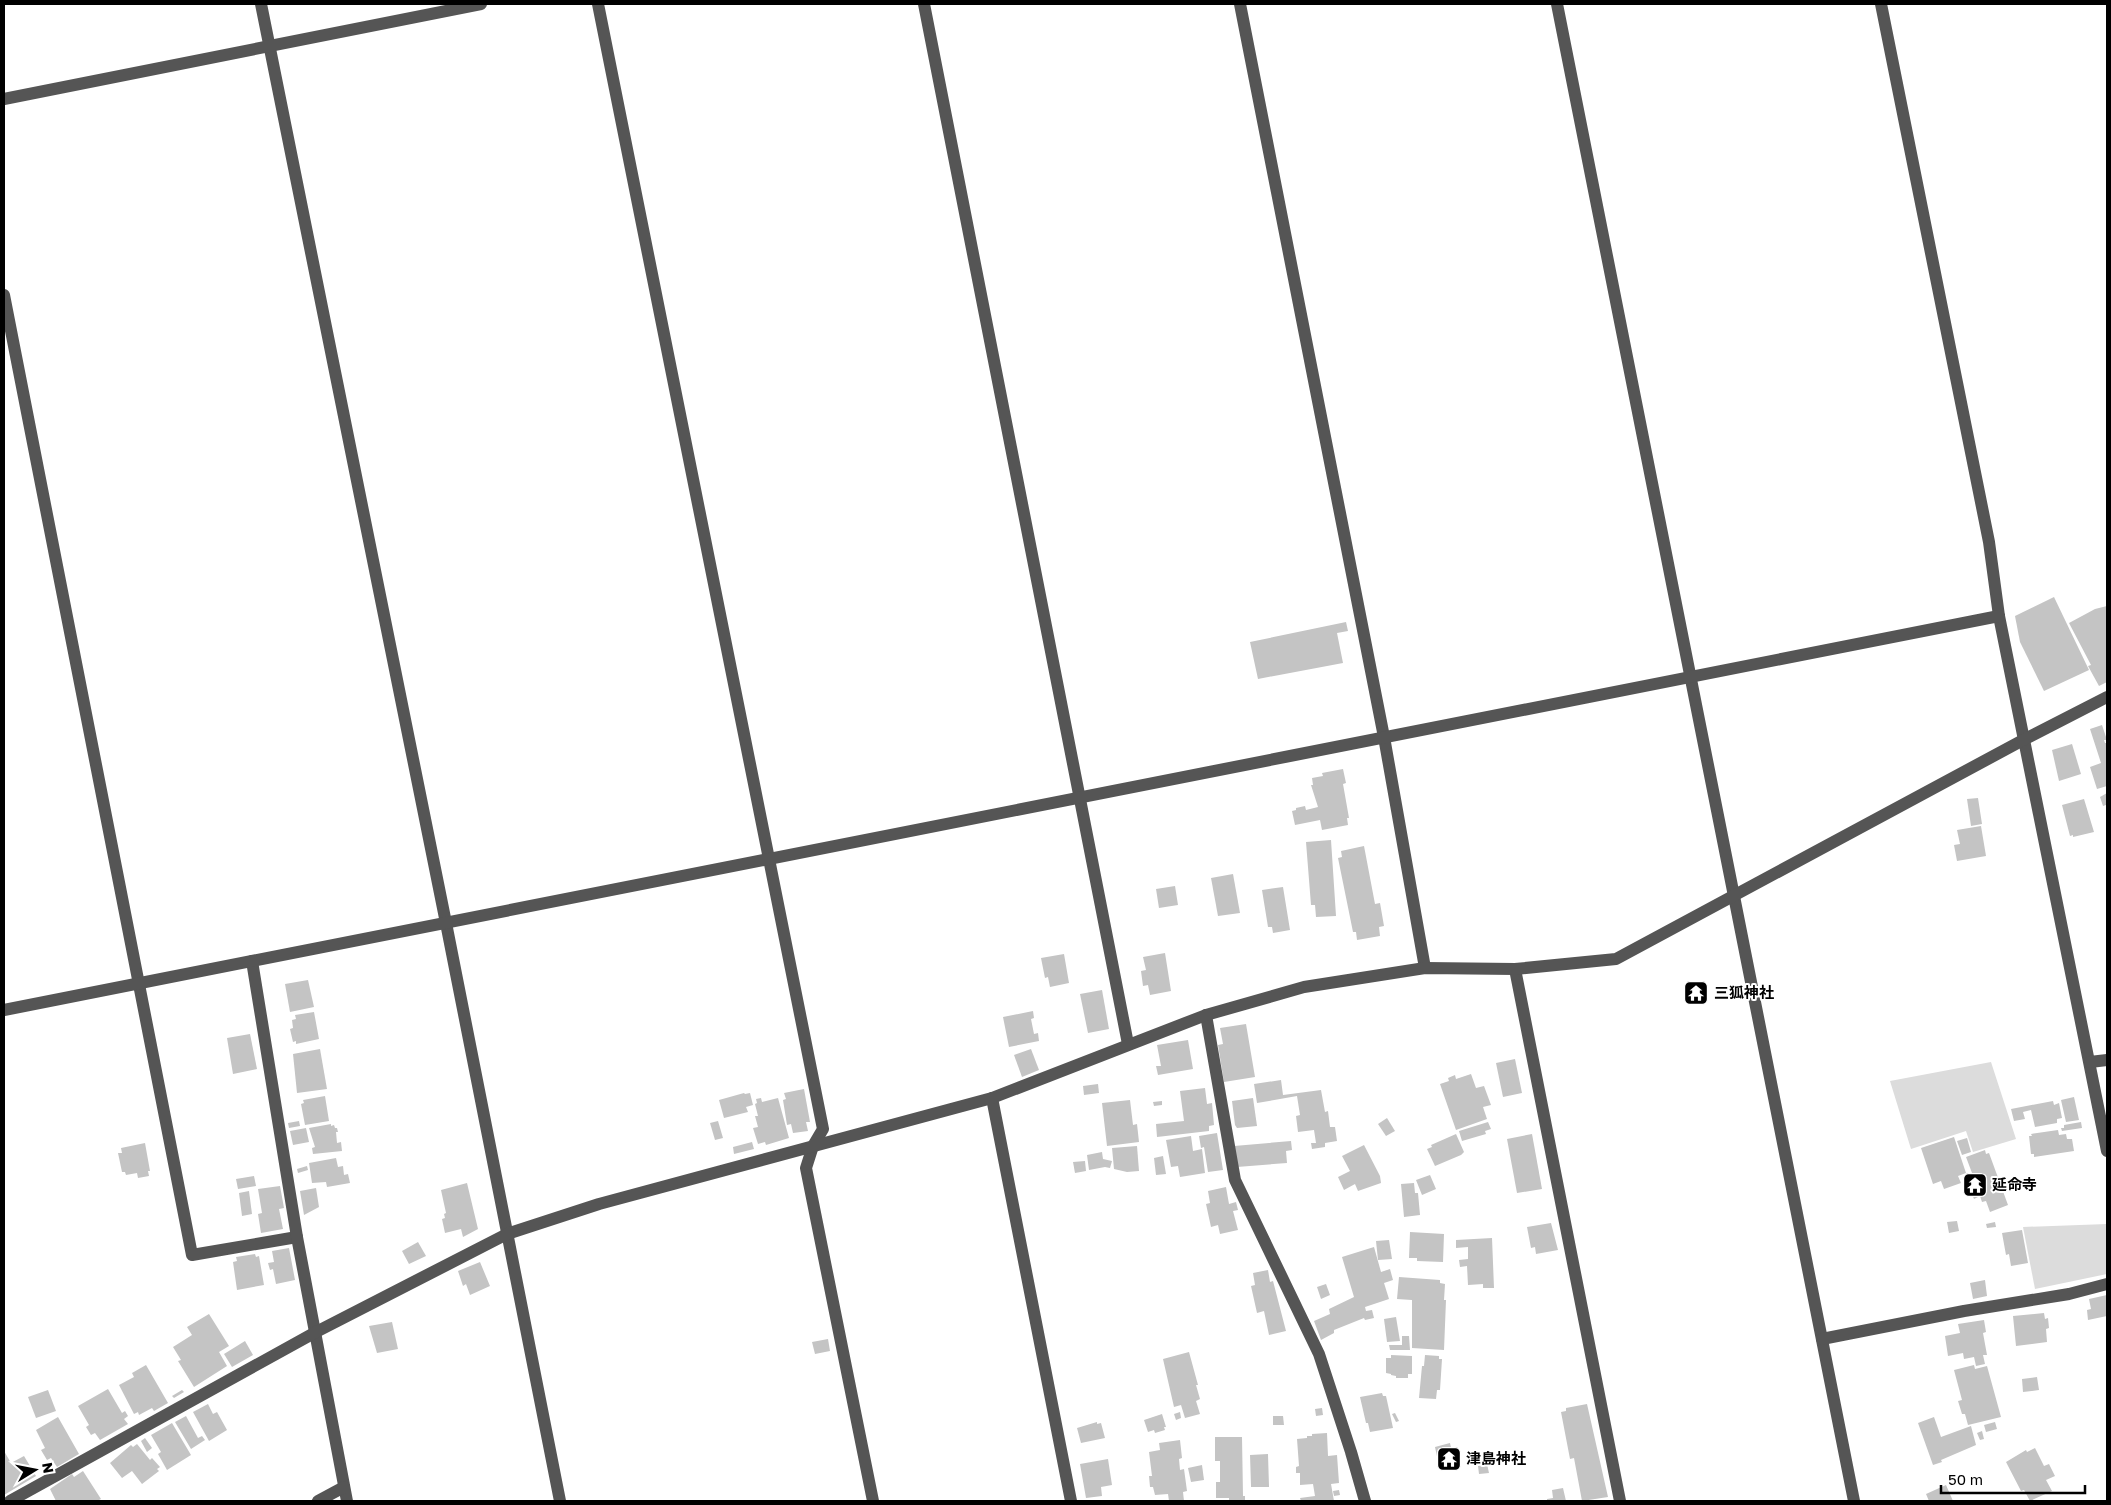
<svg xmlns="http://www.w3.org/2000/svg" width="2111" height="1505" viewBox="0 0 2111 1505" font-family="'Golos Text','Noto Sans JP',sans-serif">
  <rect width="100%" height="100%" fill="#fff"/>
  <!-- green -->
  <g fill="#dcdcdc">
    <polygon points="1991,1062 2016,1139 1973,1152 1966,1131 1911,1149 1890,1081"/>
    <polygon points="2107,1224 2107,1274 2035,1289 2023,1227"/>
  </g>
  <!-- building -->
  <g fill="#c4c4c4">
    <polygon points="2054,597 2089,670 2044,691 2020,642 2015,616"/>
    <polygon points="2107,606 2107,682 2099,686 2088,666 2091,665 2069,623 2095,609"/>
    <polygon points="1346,622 1348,631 1337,633 1343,663 1258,679 1250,642"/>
    <polygon points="2102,725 2107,740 2104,740 2105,743 2107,743 2107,786 2097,789 2090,767 2101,763 2090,729"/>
    <polygon points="2072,744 2081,774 2059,781 2052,750"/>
    <polygon points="1343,769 1346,783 1343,784 1349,818 1347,818 1348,825 1322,830 1320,820 1295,825 1292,811 1296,810 1296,808 1305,806 1306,810 1318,807 1311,785 1313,785 1312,778 1323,776 1322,773"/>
    <polygon points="2107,793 2107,808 2106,805 2103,806 2100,797"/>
    <polygon points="1978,798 1982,824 1971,826 1967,799"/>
    <polygon points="2084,799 2094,832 2073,837 2073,835 2070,836 2062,805"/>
    <polygon points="1981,826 1986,856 1957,861 1954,845 1960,844 1957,830"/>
    <polygon points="1331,840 1336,916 1316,917 1315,905 1311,905 1306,842"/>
    <polygon points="1364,846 1375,904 1380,903 1384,926 1379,927 1380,936 1357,940 1356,932 1353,932 1338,858 1342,857 1341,851"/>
    <polygon points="1233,874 1240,913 1218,916 1211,878"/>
    <polygon points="1175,886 1178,905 1159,908 1156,889"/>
    <polygon points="1283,887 1290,930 1273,933 1272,927 1268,927 1262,890"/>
    <polygon points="1165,953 1171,991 1150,995 1148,985 1143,986 1141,971 1146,970 1143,957"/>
    <polygon points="1064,954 1069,983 1050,987 1048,977 1045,978 1041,958"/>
    <polygon points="308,980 314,1007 290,1012 285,984"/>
    <polygon points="1699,988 1701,997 1692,998 1691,989"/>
    <polygon points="1102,990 1109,1029 1088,1033 1080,994"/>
    <polygon points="1033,1011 1034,1018 1031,1019 1034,1034 1038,1033 1039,1041 1009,1047 1003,1017"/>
    <polygon points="314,1012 319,1039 296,1044 296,1041 293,1042 290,1029 293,1028 292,1020 296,1019 295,1015"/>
    <polygon points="1246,1024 1255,1077 1224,1082 1218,1045 1223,1044 1220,1028"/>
    <polygon points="250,1034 257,1069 233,1074 227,1038"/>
    <polygon points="1188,1040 1193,1069 1158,1075 1156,1066 1161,1066 1157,1045"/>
    <polygon points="320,1049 327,1089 297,1093 293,1054"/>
    <polygon points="1031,1049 1039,1070 1022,1077 1014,1055"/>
    <polygon points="1515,1059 1522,1093 1503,1097 1496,1063"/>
    <polygon points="1471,1074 1476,1088 1484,1086 1491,1105 1483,1107 1487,1119 1456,1130 1440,1084 1449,1081 1448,1078 1455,1075 1456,1079"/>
    <polygon points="1281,1080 1283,1095 1321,1090 1325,1112 1328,1111 1330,1127 1335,1127 1337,1141 1325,1143 1325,1147 1312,1149 1311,1143 1316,1143 1314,1130 1298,1132 1296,1116 1300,1115 1297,1096 1257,1103 1254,1084"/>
    <polygon points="1098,1084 1099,1093 1084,1095 1083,1086"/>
    <polygon points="1205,1088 1207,1104 1212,1103 1214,1125 1209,1126 1209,1131 1157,1137 1156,1124 1184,1121 1180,1091"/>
    <polygon points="804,1089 810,1122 806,1122 808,1131 793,1133 791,1124 787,1125 783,1100 786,1099 784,1093"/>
    <polygon points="744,1093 745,1094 750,1093 753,1105 746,1107 748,1112 724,1118 719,1100"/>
    <polygon points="325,1096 329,1121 305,1125 301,1104 304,1103 303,1100"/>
    <polygon points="2074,1097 2079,1120 2066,1122 2061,1100"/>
    <polygon points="761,1098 762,1102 778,1098 789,1138 766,1145 765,1142 758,1144 753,1128 758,1127 755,1116 758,1116 755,1104 757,1103 756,1099"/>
    <polygon points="1253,1098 1257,1126 1237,1128 1235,1125 1232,1101"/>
    <polygon points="1130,1100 1133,1125 1137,1124 1139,1142 1107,1146 1102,1103"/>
    <polygon points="1162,1101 1162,1105 1154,1106 1153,1102"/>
    <polygon points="2053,1101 2054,1105 2059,1103 2062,1118 2057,1119 2057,1123 2035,1127 2031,1110 2023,1112 2025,1119 2014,1121 2011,1109"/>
    <polygon points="1387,1118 1395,1131 1386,1136 1378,1124"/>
    <polygon points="299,1121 300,1126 289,1128 288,1123"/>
    <polygon points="718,1121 723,1138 715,1140 710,1123"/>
    <polygon points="1488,1122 1491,1129 1485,1131 1486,1134 1462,1141 1459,1131"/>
    <polygon points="2081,1122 2082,1128 2062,1131 2061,1128 2064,1128 2064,1125"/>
    <polygon points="331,1124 331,1126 334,1125 335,1128 337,1128 338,1132 336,1132 337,1143 341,1142 342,1151 313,1154 312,1148 315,1147 309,1128"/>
    <polygon points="306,1128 309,1142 293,1145 290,1131"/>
    <polygon points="2058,1130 2059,1135 2066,1134 2067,1139 2072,1139 2074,1151 2034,1157 2034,1154 2031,1154 2029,1136 2032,1136 2031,1134"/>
    <polygon points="1217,1133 1223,1170 1208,1172 1204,1147 1201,1148 1199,1136"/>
    <polygon points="1456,1134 1464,1152 1461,1155 1435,1166 1427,1149 1432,1147 1431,1145"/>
    <polygon points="1532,1134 1542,1189 1517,1193 1507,1139"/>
    <polygon points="1191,1136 1193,1151 1202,1149 1205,1173 1180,1177 1178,1166 1171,1167 1166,1140"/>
    <polygon points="1954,1137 1966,1173 1958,1176 1961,1183 1944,1189 1941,1181 1933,1184 1921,1148"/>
    <polygon points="1967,1138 1971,1152 1962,1155 1957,1141"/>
    <polygon points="1291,1141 1292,1150 1286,1151 1287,1163 1237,1167 1234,1146"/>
    <polygon points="752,1142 754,1149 734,1154 733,1147"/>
    <polygon points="145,1143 150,1171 148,1171 149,1176 138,1178 137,1173 126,1175 125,1172 122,1172 118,1153 122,1153 121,1148"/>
    <polygon points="1364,1145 1380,1176 1381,1183 1358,1191 1355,1184 1344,1190 1338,1177 1350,1171 1342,1156"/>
    <polygon points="1137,1146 1139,1171 1127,1172 1114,1169 1112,1148"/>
    <polygon points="1985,1150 1986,1154 1989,1153 2008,1205 1990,1212 1986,1201 1982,1202 1980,1196 1974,1199 1968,1184 1975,1181 1966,1157"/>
    <polygon points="1102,1152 1103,1159 1112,1161 1110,1168 1105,1167 1089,1170 1087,1155"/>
    <polygon points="1163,1156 1166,1174 1156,1175 1154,1158"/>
    <polygon points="336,1158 338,1167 343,1166 344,1175 348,1174 350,1183 327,1187 326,1182 312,1183 309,1163"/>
    <polygon points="1085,1161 1086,1171 1075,1173 1073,1162"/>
    <polygon points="307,1166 308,1170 298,1173 297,1169"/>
    <polygon points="1430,1175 1436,1189 1422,1195 1416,1180"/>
    <polygon points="254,1176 256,1186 238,1189 236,1179"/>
    <polygon points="467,1183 478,1229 463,1237 461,1229 445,1233 442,1219 445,1218 444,1214 446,1213 441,1190"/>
    <polygon points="1414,1183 1415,1193 1418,1193 1420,1215 1404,1217 1401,1184"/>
    <polygon points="280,1186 284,1208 279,1209 283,1229 261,1233 258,1214 262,1213 258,1189"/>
    <polygon points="1226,1187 1229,1204 1236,1202 1238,1210 1233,1211 1238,1230 1220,1234 1218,1225 1211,1227 1206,1204 1210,1203 1208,1191"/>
    <polygon points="316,1188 319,1207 304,1215 300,1191"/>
    <polygon points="249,1191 252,1214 242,1216 239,1193"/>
    <polygon points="1957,1221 1959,1231 1949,1233 1947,1222"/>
    <polygon points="1995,1222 1996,1227 1987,1228 1986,1224"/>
    <polygon points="1551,1223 1558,1250 1536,1254 1535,1247 1531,1248 1527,1227"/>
    <polygon points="2022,1230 2028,1263 2011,1266 2009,1254 2006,1255 2002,1233"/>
    <polygon points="1410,1232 1444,1234 1443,1262 1417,1261 1417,1258 1409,1258"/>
    <polygon points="1492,1238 1494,1288 1483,1288 1483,1284 1468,1285 1467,1266 1460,1267 1459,1260 1468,1259 1468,1247 1456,1248 1456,1240"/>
    <polygon points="1389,1240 1392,1259 1378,1260 1376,1241"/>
    <polygon points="418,1242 426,1256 409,1264 402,1251"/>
    <polygon points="1374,1247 1381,1272 1390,1269 1393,1280 1384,1283 1389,1299 1365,1307 1366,1311 1372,1310 1374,1318 1365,1320 1364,1318 1334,1330 1334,1333 1321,1340 1314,1321 1330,1314 1329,1309 1354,1297 1342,1257"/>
    <polygon points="289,1248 295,1280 276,1284 273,1269 270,1270 268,1263 274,1262 272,1251"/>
    <polygon points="255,1254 256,1257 259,1256 264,1285 237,1290 233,1262 237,1261 236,1257"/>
    <polygon points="480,1262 490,1286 470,1295 466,1284 463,1286 458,1271"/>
    <polygon points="1268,1270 1270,1282 1273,1281 1286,1331 1269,1335 1264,1311 1257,1313 1251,1286 1255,1285 1253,1273"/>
    <polygon points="1399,1277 1440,1280 1440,1283 1445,1284 1444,1300 1446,1300 1444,1350 1412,1348 1412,1300 1397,1299"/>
    <polygon points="1985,1280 1987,1296 1973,1299 1970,1283"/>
    <polygon points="1326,1284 1330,1295 1321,1299 1317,1287"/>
    <polygon points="2107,1295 2107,1316 2088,1320 2087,1310 2091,1309 2089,1299"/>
    <polygon points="2044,1313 2045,1319 2048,1318 2049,1328 2046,1329 2047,1342 2016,1346 2013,1316"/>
    <polygon points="209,1314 229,1346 219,1352 227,1366 194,1387 178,1361 181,1360 173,1347 192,1335 187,1327"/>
    <polygon points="1396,1317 1400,1341 1387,1342 1384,1319"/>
    <polygon points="1984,1320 1986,1332 1983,1333 1987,1355 1983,1355 1985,1364 1976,1366 1974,1357 1964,1359 1963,1353 1948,1356 1945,1336 1960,1333 1958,1324"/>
    <polygon points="392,1322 398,1349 377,1353 369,1326"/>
    <polygon points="1402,1336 1409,1336 1410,1350 1390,1350 1389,1345 1402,1345"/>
    <polygon points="828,1339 830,1351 815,1354 812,1342"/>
    <polygon points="245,1341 253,1355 232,1367 224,1354"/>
    <polygon points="1189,1352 1198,1385 1196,1385 1200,1399 1196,1401 1200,1414 1185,1418 1181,1405 1174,1407 1163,1359"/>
    <polygon points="1391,1355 1412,1356 1412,1374 1408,1374 1408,1378 1396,1378 1396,1376 1391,1375 1391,1374 1386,1373 1386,1358 1391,1358"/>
    <polygon points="1425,1355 1439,1356 1439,1359 1442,1359 1440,1390 1437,1390 1436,1399 1419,1398 1422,1366 1424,1366"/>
    <polygon points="146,1365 168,1403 154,1411 152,1408 139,1415 138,1412 134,1414 119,1385 134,1377 132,1373"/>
    <polygon points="1974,1365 1975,1369 1987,1366 2001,1417 1968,1425 1965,1414 1962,1414 1958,1401 1962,1400 1954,1370"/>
    <polygon points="2037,1377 2039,1390 2023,1392 2022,1379"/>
    <polygon points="108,1389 122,1413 125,1411 128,1416 124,1419 128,1424 100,1440 95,1433 91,1435 86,1427 89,1425 78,1406"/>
    <polygon points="48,1390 56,1411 36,1418 28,1397"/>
    <polygon points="182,1390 184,1392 174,1398 172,1396"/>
    <polygon points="1382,1393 1383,1396 1386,1396 1393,1428 1370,1432 1368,1423 1366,1423 1360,1397"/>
    <polygon points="208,1404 213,1414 217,1412 227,1430 209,1441 193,1412"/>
    <polygon points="1587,1404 1608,1497 1582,1501 1574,1458 1570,1459 1561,1412 1566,1411 1566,1408"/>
    <polygon points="1322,1408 1323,1415 1316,1416 1315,1409"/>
    <polygon points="1180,1412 1181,1418 1176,1420 1174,1414"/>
    <polygon points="1395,1413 1399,1421 1396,1422 1392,1414"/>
    <polygon points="1162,1414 1166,1427 1164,1427 1165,1430 1155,1433 1154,1430 1148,1432 1144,1420"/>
    <polygon points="186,1416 198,1438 202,1436 205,1440 191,1449 175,1422"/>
    <polygon points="1273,1416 1283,1416 1284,1425 1273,1425"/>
    <polygon points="58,1417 79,1454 57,1467 51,1458 47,1460 41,1450 45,1448 36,1430"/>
    <polygon points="1934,1417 1941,1437 1971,1426 1976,1445 1941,1460 1942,1462 1933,1465 1918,1423"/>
    <polygon points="1097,1422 1097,1424 1101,1423 1105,1438 1081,1443 1077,1428"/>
    <polygon points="1995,1422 1997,1429 1986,1432 1984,1425"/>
    <polygon points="172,1423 191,1455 167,1470 158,1454 161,1452 151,1435"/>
    <polygon points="1982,1431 1984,1439 1980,1440 1977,1433"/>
    <polygon points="1327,1433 1328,1456 1337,1455 1339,1483 1331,1484 1334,1501 1301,1501 1300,1498 1315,1496 1313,1484 1300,1485 1300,1473 1296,1473 1296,1467 1299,1466 1297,1439 1307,1438 1307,1436 1312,1436 1312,1434"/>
    <polygon points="1215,1437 1242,1437 1243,1496 1245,1496 1245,1501 1229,1501 1229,1498 1216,1498 1216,1482 1220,1482 1220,1461 1215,1461"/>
    <polygon points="145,1438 152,1448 147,1452 141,1441"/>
    <polygon points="1180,1440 1182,1458 1179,1459 1180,1470 1184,1469 1187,1491 1183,1492 1184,1501 1169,1501 1168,1494 1155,1495 1153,1487 1150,1487 1149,1476 1152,1476 1149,1452 1160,1450 1159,1443"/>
    <polygon points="1450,1443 1455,1466 1440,1470 1435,1447"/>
    <polygon points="137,1444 150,1460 152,1458 160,1467 157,1469 159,1471 142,1484 132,1471 122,1478 110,1463 131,1445 133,1447"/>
    <polygon points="2035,1448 2044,1466 2049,1464 2055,1476 2046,1480 2052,1491 2030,1501 2024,1490 2021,1491 2006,1462 2026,1450 2027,1452"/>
    <polygon points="4,1451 11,1463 24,1456 36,1476 4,1495"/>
    <polygon points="1268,1454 1269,1487 1251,1487 1250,1455"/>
    <polygon points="1108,1459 1112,1485 1101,1487 1102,1496 1086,1498 1080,1464"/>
    <polygon points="1487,1464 1489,1473 1479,1474 1478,1466"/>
    <polygon points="1202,1465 1204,1480 1191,1482 1188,1468"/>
    <polygon points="83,1471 101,1499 97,1501 56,1501 50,1489 72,1474 74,1477"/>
    <polygon points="1946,1485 1953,1501 1929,1501 1926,1494"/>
    <polygon points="1563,1488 1566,1501 1547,1501 1547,1499 1553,1498 1552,1490"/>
    <polygon points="1339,1490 1340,1495 1334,1496 1333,1491"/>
  </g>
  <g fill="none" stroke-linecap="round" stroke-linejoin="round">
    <!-- minor -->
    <g stroke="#555" stroke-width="12">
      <polyline points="261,4 446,923 560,1501"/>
      <polyline points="598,4 823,1129 813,1146 806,1168 873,1501"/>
      <polyline points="924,4 1128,1044"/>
      <polyline points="1240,4 1384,737 1425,968"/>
      <polyline points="1557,4 1854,1501"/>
      <polyline points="1881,4 1989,542 1999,616 2107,1151"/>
      <polyline points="4,99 481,4"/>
      <polyline points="4,295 192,1255 297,1237"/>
      <polyline points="252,961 297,1237 347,1501"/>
      <polyline points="1515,969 1620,1501"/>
      <polyline points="4,1010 1999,616"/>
      <polyline points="1206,1015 1235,1180 1319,1354 1351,1452 1365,1501"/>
      <polyline points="2090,1062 2107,1060"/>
      <polyline points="992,1098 1071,1501"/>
      <polyline points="1822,1339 1964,1311 2069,1294 2107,1284"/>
      <polyline points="10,1501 316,1332 507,1234 599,1204 992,1098 1206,1015 1304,987 1425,968 1515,969 1616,959 2025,739 2107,697"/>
      <polyline points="318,1501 344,1487"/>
    </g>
  </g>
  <!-- icons -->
  <defs>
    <symbol id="temple-square" viewBox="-11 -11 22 22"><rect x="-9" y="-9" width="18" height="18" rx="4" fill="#000" stroke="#fff"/><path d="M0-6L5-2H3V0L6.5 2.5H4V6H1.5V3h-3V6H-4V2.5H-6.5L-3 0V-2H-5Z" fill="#fff"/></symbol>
  </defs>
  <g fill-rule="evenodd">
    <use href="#temple-square" x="1682" y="979" width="28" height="28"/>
    <use href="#temple-square" x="1961" y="1171" width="28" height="28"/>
    <use href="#temple-square" x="1435" y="1445" width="28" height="28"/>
  </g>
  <g text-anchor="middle" stroke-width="4" stroke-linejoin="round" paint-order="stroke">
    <!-- poi labels -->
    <g font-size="15" font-weight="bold" fill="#000" stroke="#fff" text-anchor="start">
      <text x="1714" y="998">三狐神社</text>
      <text x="1992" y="1190">延命寺</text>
      <text x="1466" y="1464">津島神社</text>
    </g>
  </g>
  <!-- border -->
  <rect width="2111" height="1505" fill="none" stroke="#000000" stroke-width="10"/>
  <!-- north arrow -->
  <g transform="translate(35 1470) rotate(80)" stroke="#ffffff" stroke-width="4" paint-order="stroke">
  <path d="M0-4L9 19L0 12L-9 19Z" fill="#000000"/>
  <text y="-8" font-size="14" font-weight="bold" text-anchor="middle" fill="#000000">N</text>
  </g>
  <!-- scale -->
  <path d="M1941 1485v8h144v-8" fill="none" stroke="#000000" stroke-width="2.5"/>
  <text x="1948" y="1485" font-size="15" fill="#000000" stroke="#ffffff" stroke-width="4" paint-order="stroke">50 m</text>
</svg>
